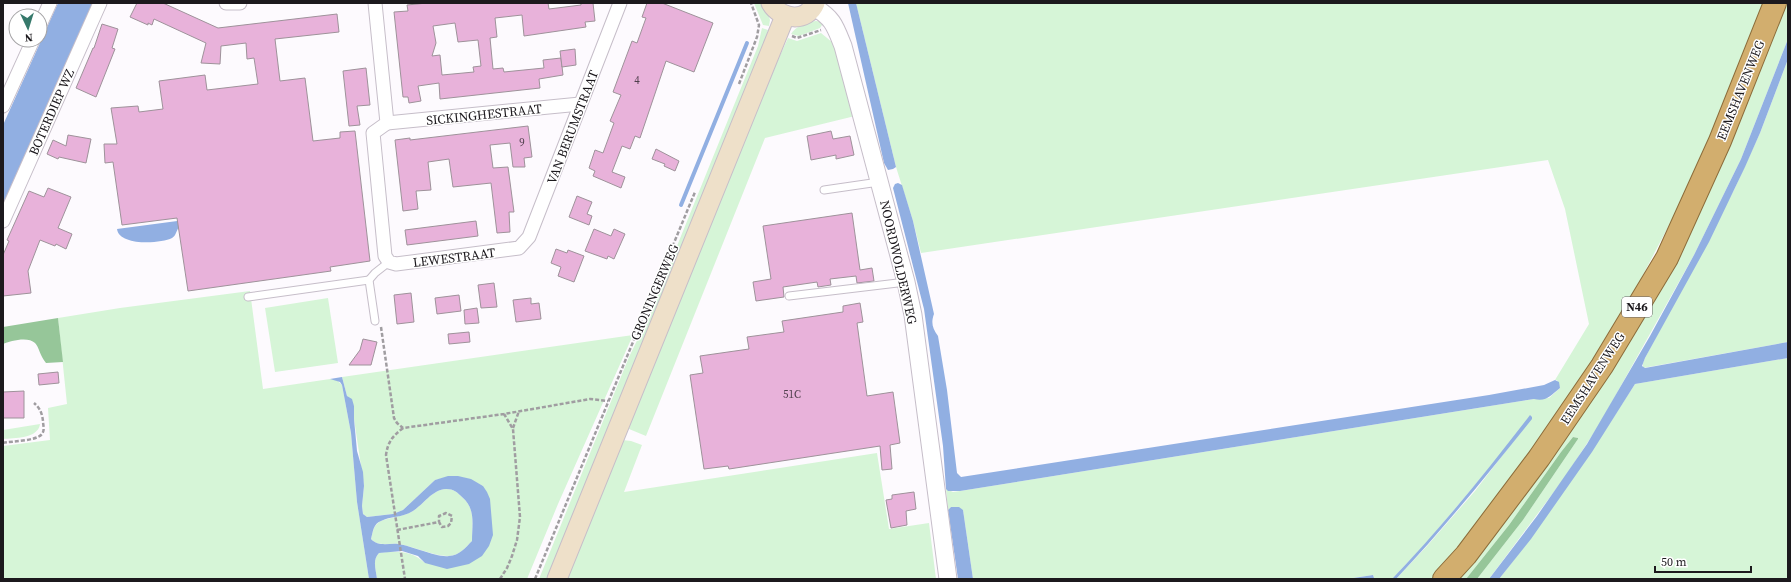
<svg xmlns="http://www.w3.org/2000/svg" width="1791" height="582" viewBox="0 0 1791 582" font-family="'Source Serif 4',serif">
  <rect width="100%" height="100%" fill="#fdfafe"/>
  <!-- green -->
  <g fill="#d6f5d7">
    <polygon points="754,3 765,3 770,20 769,26 763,25"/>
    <polygon points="856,3 1763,3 1724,105 1679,206 1633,294 1579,386 1461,546 1432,579 1396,579 1427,546 1475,491 1532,417 1427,542 1392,579 1371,579 1374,578 1373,575 1347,579 973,579 963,510 951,507 948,510 946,489 953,492 960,491 1534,399 1549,398 1560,388 1557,380 1555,380 1589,324 1565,209 1548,160 921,253 913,221 896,167"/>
    <polygon points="1784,3 1788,3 1788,39 1741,159 1694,255 1599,425 1565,477 1489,579 1477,579 1523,520 1578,439 1578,438 1573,437 1561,452 1509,525 1466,579 1458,579 1584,409"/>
    <path d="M816,21l8,1 -4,6 -21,8 -8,-2c5,-8 15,-12 25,-13z"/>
    <polygon points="762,28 768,30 755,75 551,579 539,579 629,357 647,320 730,115 758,46"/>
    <polygon points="821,33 838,47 855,116 765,138 646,436 629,429 628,427 778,60 788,38 797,41"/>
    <polygon points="1788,59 1788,342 1643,368 1643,363 1645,358 1734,190 1760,133"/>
    <polygon points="250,291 263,389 330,379 337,380 342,385 351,433 357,502 369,579 3,579 3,446 50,440 48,408 67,404 58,318 120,308"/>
    <polygon points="328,298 338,363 275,372 265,308"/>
    <path d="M633,335l-75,169 -31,75h-150c-1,-9 -5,-19 2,-26 17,-2 32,-3 46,10l44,1 14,-78c-18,-10 -28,-12 -48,-6l-32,30 -10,4 -26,3 -4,-3 -1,-8 2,-20 -10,-67v-13l-7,-10 -5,-19z"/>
    <path d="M1788,358v221h-289c49,-62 93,-128 136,-195z"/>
    <path d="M40,424c-2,15 -26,14 -37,15v-9z"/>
    <polygon points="622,440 631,441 642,445 624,492 877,453 889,529 929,523 936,579 565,579"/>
    <path d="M446,489c8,0 11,3 16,8 14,12 10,27 10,44 -6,6 -13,15 -23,15 -13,1 -36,-10 -51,-12 -10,-1 -20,3 -27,-5 2,-7 2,-12 7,-16 5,-5 26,-6 35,-12 12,-8 19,-21 33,-22z"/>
  </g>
  <!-- forest -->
  <g fill="#96c699">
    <path d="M58,318l5,44 -17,1c-6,-7 -7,-16 -11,-20 -7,-7 -25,-2 -32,1v-17z"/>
    <polygon points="1573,437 1578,438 1578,439 1523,520 1477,579 1466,579 1509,525 1561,452"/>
  </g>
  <!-- water -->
  <g fill="#91afe2" fill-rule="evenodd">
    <polygon points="58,3 94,3 3,211 3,125"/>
    <polygon points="848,3 856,3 896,167 893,169 888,170 884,163"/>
    <polygon points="1788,39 1788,59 1760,133 1745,167 1709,242 1645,358 1642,366 1645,368 1788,342 1788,358 1635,384 1592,452 1531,539 1499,579 1489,579 1537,516 1587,444 1650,336 1694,255 1741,159"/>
    <path d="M898,183l4,2 11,36 21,93c-3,8 -2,14 4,22l9,54 10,83 4,4 528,-82 55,-10 11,-5 4,2 1,6c-9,7 -13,14 -26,11l-574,92h-12l-2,-2 -3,-43 -19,-137 -31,-121 2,-4z"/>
    <path d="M230,214l-51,13c-3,4 -3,9 -7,11 -12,6 -53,8 -55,-9z"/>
    <path d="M342,377l5,19 5,3 2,7v13l3,32 6,21 1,14 -2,20 1,8 4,3 26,-3 10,-4 32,-30 13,-4h10l13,3 12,7 4,6 3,7 3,36 -4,11 -7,10 -13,8 -22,5 -22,-6 -7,-7 -16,-5 -23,2c-7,7 -3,17 -2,26h-8l-12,-77 -6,-69 -9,-48 -2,-3 -10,-3zM446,489c8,0 11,3 16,8 14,12 10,27 10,44 -6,6 -13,15 -23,15 -12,2 -36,-10 -51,-12 -9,-1 -20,3 -27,-5 2,-7 2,-15 10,-18 9,-5 21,-3 32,-10 12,-8 19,-21 33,-22z"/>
    <path d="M1530,415l2,2v2c-44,55 -88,109 -136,160h-4c50,-52 94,-107 138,-164z"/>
    <polygon points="951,507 959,507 963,510 973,579 958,579 948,510"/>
    <polygon points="1373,575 1374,578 1347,579"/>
  </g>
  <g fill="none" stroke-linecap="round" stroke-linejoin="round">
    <!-- stream -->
    <polyline stroke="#91afe2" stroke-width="4" points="681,205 747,43"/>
  </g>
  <!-- building -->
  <g fill="#e8b2da" stroke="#9e929a" fill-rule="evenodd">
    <polygon points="137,3 163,3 218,28 337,14 339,32 275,39 280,81 305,78 313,141 340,138 340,132 355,131 370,261 330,267 331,271 188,291 177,218 122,225 113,162 105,163 104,144 117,144 111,108 138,106 139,112 163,109 159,81 205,75 207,90 258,84 254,58 247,59 246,43 221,46 220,64 201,63 206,43 154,19 152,25 148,23 148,25 130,17"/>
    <path d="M427,3h121l1,6 32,-4v-2h12l2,18 -10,1 1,5 -62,9 -2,-21 -27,3 2,19 -7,1 3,31 10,-1 1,4 40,-4 -1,-8 18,-2 2,17 -24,4 1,9 -100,11 -1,-16 -21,3 3,15 -12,2 -1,-6h-5l-9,-85 14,-1 -1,-6zM455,23l3,19 20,-2 3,26 -8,1 1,5 -32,3 -2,-20 -8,1 4,-13 -3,-17z"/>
    <polygon points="647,3 662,3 713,23 694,72 666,61 640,138 635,136 630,149 622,146 612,172 625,177 621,188 593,176 595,171 589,168 595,150 603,153 614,123 610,121 621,95 613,92 632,41 637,43 646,18 642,17"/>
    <polygon points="102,24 118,29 112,48 115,49 96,97 76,88 93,48 94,48"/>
    <polygon points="575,49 576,65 562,67 560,51"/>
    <polygon points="366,68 370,105 357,106 360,125 349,126 343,71"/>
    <polygon points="528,126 532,157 524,158 525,167 513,167 510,143 490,145 493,168 508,167 514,212 509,212 510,232 497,233 491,183 453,187 449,159 428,162 431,190 416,191 418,209 403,211 395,140 410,138 410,140"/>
    <polygon points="831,131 833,139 850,136 854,155 836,159 836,155 811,160 807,136"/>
    <polygon points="68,135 91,139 86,163 59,157 58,159 47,154 53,140 66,146"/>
    <polygon points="656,149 679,161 675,171 664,166 665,164 652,159"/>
    <polygon points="48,188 71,197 58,228 72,234 66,249 56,244 55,246 40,240 28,271 31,293 3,296 3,255 9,241 7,240 29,191 44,197"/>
    <polygon points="577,196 592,202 587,214 592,216 589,225 569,217"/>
    <polygon points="852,213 860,270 872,268 874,281 857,283 856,276 830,279 831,285 818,287 817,282 783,287 784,297 756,301 753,282 771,279 763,226"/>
    <polygon points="476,221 478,236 407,245 405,230"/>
    <polygon points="594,229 611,236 614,229 625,234 614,259 608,256 607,259 585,251"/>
    <polygon points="556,249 567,253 568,250 584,256 574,282 558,276 561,267 551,263"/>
    <polygon points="494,283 497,307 481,308 478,285"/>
    <polygon points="411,293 414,322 397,324 394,295"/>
    <polygon points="459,295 461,311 437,314 435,298"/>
    <polygon points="531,298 531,304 539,303 541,319 516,322 513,300"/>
    <polygon points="860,303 863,322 857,323 867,396 893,392 900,443 890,445 892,469 882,470 880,446 729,469 728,466 704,469 690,375 703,373 700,356 749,349 747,337 784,332 782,321 843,312 843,306"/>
    <polygon points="477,308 479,323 465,324 464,310"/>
    <polygon points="469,332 470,342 449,344 448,334"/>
    <polygon points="363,339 377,342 371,365 349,365 360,350"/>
    <polygon points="58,372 59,383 39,385 38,374"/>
    <polygon points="24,391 24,418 3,418 3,392"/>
    <polygon points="914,492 916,509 906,511 907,525 891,528 886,500 892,499 892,495"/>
  </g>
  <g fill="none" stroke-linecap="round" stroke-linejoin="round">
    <defs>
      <g id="service">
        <polyline points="824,190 879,182"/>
        <polyline points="789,296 906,282"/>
        <polyline points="248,297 369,280"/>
        <polyline points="375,321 369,280 375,273 389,262"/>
      </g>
      <g id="minor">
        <polyline points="226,3 240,3"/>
        <polyline points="375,3 387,123 373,133 385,256 389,262 396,264 519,248 529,237 620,3"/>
        <polyline points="40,25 50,3"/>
        <polyline points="3,106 33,40"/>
        <polyline points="387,123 580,104"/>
        <polyline points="3,221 100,3"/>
      </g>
      <path id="tertiary" d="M814,7c19,11 21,19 29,39l63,236 7,33 35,264"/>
      <g id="secondary">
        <path d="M771,3c10,17 36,20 44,0"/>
        <polyline points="557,579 785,16"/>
      </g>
      <polyline id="trunk" points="1444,579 1466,555 1539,458 1602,366 1667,258 1720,141 1775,3"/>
    </defs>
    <!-- service casing -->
    <use href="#service" stroke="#c6bec9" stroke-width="9"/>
    <!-- minor casing -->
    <use href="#minor" stroke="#c6bec9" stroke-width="15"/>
    <!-- tertiary casing -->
    <use href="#tertiary" stroke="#c6bec9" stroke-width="19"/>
    <!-- secondary casing -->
    <use href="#secondary" stroke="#c6bec9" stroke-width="21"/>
    <!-- trunk casing -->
    <use href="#trunk" stroke="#8b6c3a" stroke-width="24"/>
    <!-- path -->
    <g stroke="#a09da1" stroke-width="2.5" stroke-dasharray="4 2" stroke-linecap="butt">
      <polyline points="792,36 797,38 821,30"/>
      <polyline points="739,84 757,37 759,25 751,3"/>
      <polyline points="381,327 394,418 397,423 403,428 504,414 590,399 608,401"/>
      <path d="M403,428c-10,8 -15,13 -17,27l19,124"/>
      <polyline points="513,428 519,411"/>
      <path d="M3,443c9,-2 34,-2 39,-9 3,-4 1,-9 1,-13 -1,-8 -3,-13 -9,-18"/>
      <polyline points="397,530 439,522 442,527 448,526 451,523 452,516 446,513 439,516 439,522"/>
      <polyline points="500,579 507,568 512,556 517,540 520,517 513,429 504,414"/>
      <polyline points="535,579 695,192"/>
    </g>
    <!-- service -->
    <use href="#service" stroke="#fff" stroke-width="7"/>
    <!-- minor -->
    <use href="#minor" stroke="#fff" stroke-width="13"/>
    <!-- tertiary -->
    <use href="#tertiary" stroke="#fff" stroke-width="17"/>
    <!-- secondary -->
    <use href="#secondary" stroke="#eee0c9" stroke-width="19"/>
    <!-- trunk -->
    <use href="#trunk" stroke="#d2ae6e" stroke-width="22"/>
  </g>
  <g text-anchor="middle" stroke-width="3" stroke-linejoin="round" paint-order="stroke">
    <!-- number labels -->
    <g font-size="11" fill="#4f3f4c">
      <text x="637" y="84">4</text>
      <text x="522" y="146">9</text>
      <text x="792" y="398">51C</text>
    </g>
    <!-- shield labels -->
    <rect fill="#fff" stroke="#605e61" stroke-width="1" x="1622" y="297" width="30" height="20" rx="3"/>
    <g font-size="12" font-weight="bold" fill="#1c191d">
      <text x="1637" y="311">N46</text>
    </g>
    <!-- street labels -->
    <g font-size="13" fill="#1c191d" stroke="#fff">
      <text transform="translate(1740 90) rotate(-68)" y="5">EEMSHAVENWEG</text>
      <text transform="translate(51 112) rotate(-66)" y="5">BOTERDIEP WZ</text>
      <text transform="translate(484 114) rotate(-6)" y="5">SICKINGHESTRAAT</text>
      <text transform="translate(572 127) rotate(-69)" y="5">VAN BERUMSTRAAT</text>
      <text transform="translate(454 257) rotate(-7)" y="5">LEWESTRAAT</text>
      <text transform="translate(899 262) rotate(77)" y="5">NOORDWOLDERWEG</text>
      <text transform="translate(654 292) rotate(-67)" y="5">GRONINGERWEG</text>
      <text transform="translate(1592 378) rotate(-57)" y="5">EEMSHAVENWEG</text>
    </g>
  </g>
  <!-- border -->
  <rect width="1791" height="582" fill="none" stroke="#1c191d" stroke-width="8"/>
  <!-- north arrow -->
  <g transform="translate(28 28) rotate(176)"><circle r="19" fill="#ffffff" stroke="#a4a3a5"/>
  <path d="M0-3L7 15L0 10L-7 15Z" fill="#36796b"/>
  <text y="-6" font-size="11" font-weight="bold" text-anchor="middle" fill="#1c191d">N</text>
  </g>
  <!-- scale -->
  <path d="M1655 566v6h96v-6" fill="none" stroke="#1c191d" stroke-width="2"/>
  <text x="1661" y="566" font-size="12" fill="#1c191d" stroke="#ffffff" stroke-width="3" paint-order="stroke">50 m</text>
</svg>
